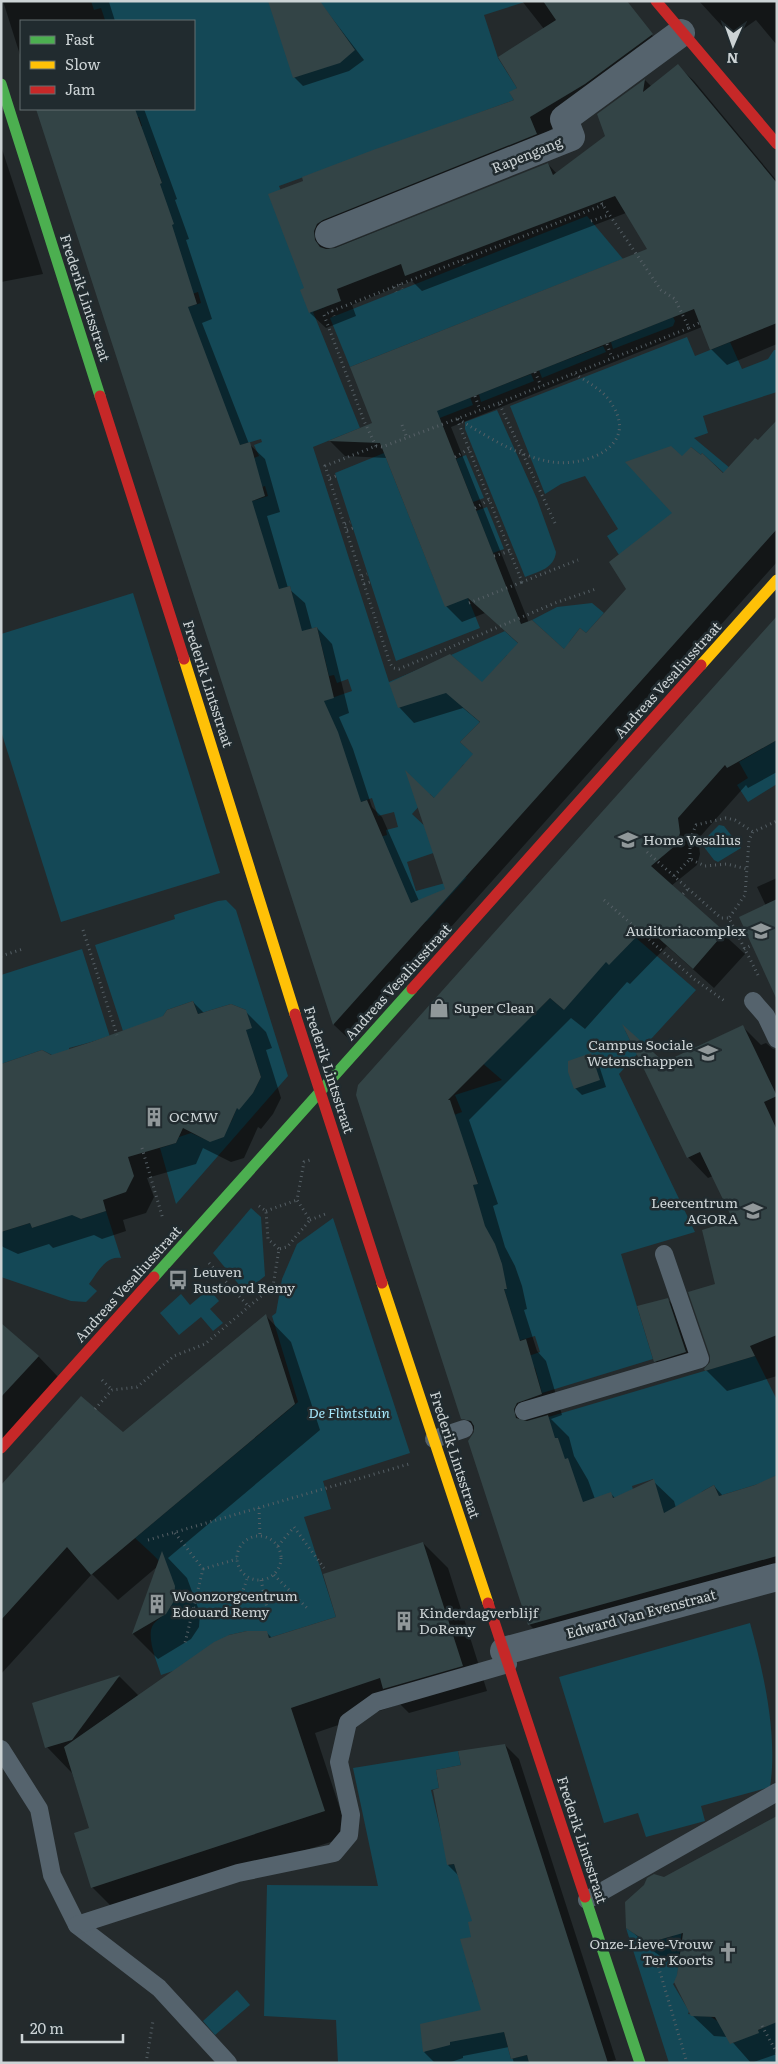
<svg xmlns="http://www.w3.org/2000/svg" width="778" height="2064" viewBox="0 0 778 2064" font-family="Literata,serif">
  <rect width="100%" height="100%" fill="#242a2c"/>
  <!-- green -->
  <g fill="#144856">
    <polygon points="91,1 528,1 484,15 498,58 517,88 510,93 514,100 279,186 325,307 313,312 360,428 313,447 389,682 431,664 480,722 460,742 477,757 463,765 436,800 430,794 412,814 448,848 407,862 416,891 467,877 427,921 357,943 366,841 387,835 386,830 398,827 394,812 378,816 372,798 350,806 320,702 352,691 348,679 337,683 334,675 329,676 317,627 301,632 253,621 295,606 290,586 275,591 259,523 240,505 268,496 265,486 239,495 230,468 259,456 254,445 262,442 261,439 237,446 178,310 201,303 198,292 174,300 123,197 162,183 151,151 147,152 133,129 142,126 139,117 120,122 117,109 194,109 194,21 102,21 105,20 101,8 94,10"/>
    <polygon points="587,216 623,259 350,367 330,318"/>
    <polygon points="673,317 675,321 673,326 613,349 611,342"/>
    <polygon points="687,337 695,356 730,342 742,369 768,359 774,350 777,350 777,392 703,416 708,433 694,438 755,489 749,496 702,453 701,455 691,447 675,510 633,577 607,536 618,529 585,476 561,484 545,494 510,406"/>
    <polygon points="603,346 606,352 542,378 539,370"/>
    <polygon points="531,374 534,381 481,402 479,394"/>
    <polygon points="470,397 473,405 409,430 406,423"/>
    <path d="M497,410l40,89 19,53c-2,17 -17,19 -31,25l-60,-148v-7z"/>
    <polygon points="384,453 435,581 468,598 480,628 396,661 335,473"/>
    <polygon points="466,455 484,498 473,502 456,459"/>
    <polygon points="487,507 504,549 493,553 476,511"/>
    <polygon points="133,593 220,873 61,922 1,731 1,634"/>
    <polygon points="592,603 604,613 586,633 580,628 570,641 566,651 532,620 557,607"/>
    <polygon points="505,631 550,672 507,655 500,663 515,713 451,655"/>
    <polygon points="777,740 777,784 748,802 737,785 748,778 739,762"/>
    <polygon points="719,825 724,826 741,848 718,862 714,860 701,843"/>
    <polygon points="226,900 236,910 288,1076 176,1204 160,1148 176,1143 179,1137 191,1133 207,1140 221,1138 232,1120 241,1097 253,1093 261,1077 255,1058 242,1037 246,1010 231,1004 198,1014 193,1001 167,1010 160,1021 123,1031 95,945 175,919 174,915 218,901"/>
    <polygon points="627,930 696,990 619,1074 695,1232 621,1254 653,1359 542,1393 535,1368 520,1359 540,1352 535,1336 518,1341 503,1318 512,1315 504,1289 507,1288 479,1215 473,1185 478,1183 468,1154 443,1119 462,1112 455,1095 502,1080 480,1061 530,1001 539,1009 550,998 564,1010 595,952 609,964"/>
    <polygon points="82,949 110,1037 69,1048 70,1055 58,1058 42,1050 1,1064 1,975"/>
    <polygon points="251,1208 261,1217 265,1276 245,1292 213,1253"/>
    <path d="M65,1211l16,8 25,-8 15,47c-15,-3 -24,15 -32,26l8,7 -11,11 -15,-1 -70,-24v-45l29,-9 2,5 24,-8z"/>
    <path d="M333,1218l77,235 -87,28 8,28 -27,8 32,100 -67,21 -3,-7h-19l-18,4 -26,26 -42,14c-4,-14 -12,-30 -10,-45 2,-10 12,-12 17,-20 21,-28 -14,-54 -33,-72l163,-136 -26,-86 4,-3 6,-34 15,-35z"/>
    <polygon points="209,1289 219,1301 210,1309 223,1323 213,1331 201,1317 179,1335 160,1313 181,1294 190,1305"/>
    <polygon points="755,1356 777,1400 777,1475 765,1482 719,1496 714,1485 703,1491 667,1523 653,1479 632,1486 643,1523 584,1531 558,1438 535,1445 528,1423"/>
    <path d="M750,1623c14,51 28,113 20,164l-69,19 4,15 -59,16 -8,-24 -34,10 -45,-146z"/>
    <polygon points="458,1751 461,1765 436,1770 439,1788 431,1790 449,1865 454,1864 478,1934 472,1981 504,2032 511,2059 527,2055 529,2063 338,2063 336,2020 264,2016 267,1885 378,1886 353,1768"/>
    <polygon points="683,1916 677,1980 673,1984 689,2011 688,2014 711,2017 719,2022 733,2043 777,2021 777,2063 669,2063 626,1928 648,1943 673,1936"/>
    <polygon points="237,1990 250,2005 215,2035 203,2021"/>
  </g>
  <!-- shadow -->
  <g fill="#0007">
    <polygon points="3,1 111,1 109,2 115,21 21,21 21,58"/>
    <polygon points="319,1 364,60 349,71 303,86 294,77"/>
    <polygon points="522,1 624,1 656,40 601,100 545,133 332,240 329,250 548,164 557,174 607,137 598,115 645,80 652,87 678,66 694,81 777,181 777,344 727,365 711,349 702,327 451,427 529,623 564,651 587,635 628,590 674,513 682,458 724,475 777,422 777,562 350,1040 334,1025 38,109 144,109 177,199 175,200 189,239 186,240 212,319 202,323 249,444 265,459 280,512 267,516 288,588 305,603 312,629 317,628 332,644 349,713 339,717 353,749 372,807 382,817 419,901 447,890 435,800 474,754 481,723 463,708 414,723 399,707 391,683 482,684 519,644 485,613 462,622 446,606 387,458 345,456 330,441 374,424 649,250 626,213 422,291 412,281 352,305 356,316 326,328 310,313 302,290 306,289 270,195 516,101 519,88 544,29"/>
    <polygon points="699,1 777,1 777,45 756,20 732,37"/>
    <polygon points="1,146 43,274 1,282"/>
    <polygon points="777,617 777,772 748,788 746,785 698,839 700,854 697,865 671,886 745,954 714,988 667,946 630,984 627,982 585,1029 571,1018 469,1120 498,1204 493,1206 505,1247 515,1266 522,1286 527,1309 524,1310 537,1351 546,1361 562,1415 551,1419 569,1437 574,1456 588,1480 595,1499 611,1494 615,1498 653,1481 674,1501 676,1508 714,1486 723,1496 755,1486 777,1476 777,1581 549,1645 529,1624 476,1432 462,1418 357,1095"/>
    <polygon points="777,878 777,980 766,906 757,887"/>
    <polygon points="193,1002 204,1013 245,1011 266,1032 272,1048 266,1050 281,1098 273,1114 261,1129 258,1127 244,1158 231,1162 203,1148 196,1164 147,1178 154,1197 146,1213 123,1220 126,1231 102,1239 94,1235 53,1248 49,1244 18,1254 3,1247 1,1245 1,1065 51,1056 164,1017"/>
    <polygon points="742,1026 761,1045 766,1043 773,1049 777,1050 777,1376 727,1391 706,1370 711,1362 717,1285 735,1221 713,1176 708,1178 688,1157 625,1030 664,1063"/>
    <polygon points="591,1055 598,1062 606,1087 582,1095 575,1088"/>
    <polygon points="667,1299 674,1306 693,1359 662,1368 655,1361"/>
    <polygon points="266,1316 291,1342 320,1430 168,1558 187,1578 200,1613 199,1627 191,1639 158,1659 133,1634 158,1566 118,1600 92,1574 1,1674 1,1487 123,1434"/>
    <polygon points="1,1342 38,1356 62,1381 1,1449"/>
    <polygon points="423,1543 448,1568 487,1691 409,1713 400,1704 315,1733 349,1836 117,1912 92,1887 91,1829 72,1773 47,1747 33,1704 120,1677 139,1696 266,1632 272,1638 338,1618"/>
    <polygon points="505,1745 519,1759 616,2060 600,2063 514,2063 509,2047 463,2056 463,2058 448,2063 435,2063 424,2052 483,2011 473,1938 473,1922 459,1876 448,1865 441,1789"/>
    <polygon points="777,1817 777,2054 751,2063 728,2037 714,2036 692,2015 680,1960 670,1963 649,1948 628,1927 664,1879"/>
  </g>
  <!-- building -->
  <g fill="#334446">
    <polygon points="268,1 320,1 355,50 340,63 293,78"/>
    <polygon points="543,1 627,1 653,34 585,84 530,117 537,134 323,220 317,224 314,231 315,240 320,247 326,249 335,248 548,163 553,175 605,136 597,114 645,79 643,92 678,64 777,183 777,323 710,350 694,309 437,411 521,624 532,620 564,649 580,628 586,633 626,589 609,562 672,513 625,462 671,446 682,456 691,447 701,455 702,453 723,473 755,438 758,440 777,420 777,529 333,1025 36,109 135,109 162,183 160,184 174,224 172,225 197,304 188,307 240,445 250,442 265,496 252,501 279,589 290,586 302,631 317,627 334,698 324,701 338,732 361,802 367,800 411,903 445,889 405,770 434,798 473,754 460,742 480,722 446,693 398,708 389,683 450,654 482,682 518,643 468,598 445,607 380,443 328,441 372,423 350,367 647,249 615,196 405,276 401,264 337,289 341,301 309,313 300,290 304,288 268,194 303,181 302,177 373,150 514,100 509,92 517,88 498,57 556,20"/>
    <polygon points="777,616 777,740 727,768 725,765 678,818 680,833 676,845 651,866 725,932 693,969 646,927 609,965 606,962 564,1010 550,998 448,1100 450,1100 478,1184 473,1185 485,1226 495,1244 502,1264 507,1289 504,1289 520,1341 526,1339 542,1394 517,1403 514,1409 516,1418 527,1421 548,1415 555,1438 558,1438 565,1459 568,1458 583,1502 611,1492 613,1498 654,1479 664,1513 714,1485 719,1496 755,1485 777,1475 777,1556 528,1625 468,1441 474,1432 474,1426 471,1421 461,1419 356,1095 358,1085"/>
    <polygon points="777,899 777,1000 739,917"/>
    <polygon points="193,1001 198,1014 231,1004 246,1010 252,1028 246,1030 261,1077 253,1093 239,1110 237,1108 224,1137 210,1142 183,1128 176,1143 128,1157 134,1176 126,1192 103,1200 106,1211 81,1219 72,1215 32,1228 30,1223 1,1232 1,1064 42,1050 51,1055 91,1042 163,1016 167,1010"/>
    <polygon points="622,1024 664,1062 743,1025 777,1096 764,1102 777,1130 777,1335 750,1346 755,1356 705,1371 704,1369 710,1362 710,1356 688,1292 715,1284 702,1230 733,1220 700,1152 687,1158"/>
    <polygon points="591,1053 600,1080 574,1089 568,1072 568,1061"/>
    <polygon points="668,1298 686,1352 654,1362 637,1306"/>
    <polygon points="266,1314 295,1404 91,1575 67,1547 1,1620 1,1485 81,1396 123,1432"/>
    <polygon points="1,1323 39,1356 1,1397"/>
    <polygon points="423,1542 463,1666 383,1689 380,1678 291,1708 325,1811 91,1888 74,1833 89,1828 64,1747 214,1642 229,1635 247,1631 267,1631 269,1638 336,1617 323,1574"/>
    <polygon points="162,1551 175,1586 174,1601 166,1614 132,1634"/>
    <polygon points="120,1675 72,1740 45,1748 32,1703"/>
    <polygon points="505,1744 540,1851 608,2063 529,2063 527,2055 511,2059 504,2032 450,2042 450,2045 423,2052 420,2024 481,2010 460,1939 471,1937 468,1922 472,1921 454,1864 447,1865 433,1790 439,1788 436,1770 461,1765 458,1751"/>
    <polygon points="777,1816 777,2022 758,2030 759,2033 730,2044 715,2017 691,2016 674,1982 677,1975 683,1933 648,1943 626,1928 625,1902 644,1885 647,1878 654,1874 664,1877"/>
  </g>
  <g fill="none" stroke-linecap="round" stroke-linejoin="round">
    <!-- path -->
    <g stroke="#555f65" stroke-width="3" stroke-dasharray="1 4" stroke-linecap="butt">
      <polyline points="591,221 609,215"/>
      <polyline points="468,258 470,262"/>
      <polyline points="462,260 464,265"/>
      <polyline points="400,284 402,289"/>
      <polyline points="394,287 396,292"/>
      <polyline points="332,311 334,316"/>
      <polyline points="689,328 699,323"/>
      <polyline points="607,344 612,358"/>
      <polyline points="535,372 541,386"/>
      <polyline points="475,396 480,410"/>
      <polyline points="499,403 382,447 376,446 325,466 390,663 393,668 399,669 555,603 596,589"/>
      <polyline points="457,419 522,582 578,560"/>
      <path d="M458,419c30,18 59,37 94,43 33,5 86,-15 61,-56 -8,-15 -24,-23 -38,-32"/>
      <polyline points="402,425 407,438"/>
      <polyline points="376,446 364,421 324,315 332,311 603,205"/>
      <polyline points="455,457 469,449"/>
      <polyline points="330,478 336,476"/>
      <polyline points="475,508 489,500"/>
      <polyline points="555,523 499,403 689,328 675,299 661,290 600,201"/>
      <polyline points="345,524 350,522"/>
      <polyline points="347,530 353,528"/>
      <polyline points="494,556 510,551"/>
      <polyline points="362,576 367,574"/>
      <polyline points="364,584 370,582"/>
      <polyline points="469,603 522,582"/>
      <polyline points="647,852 721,918 729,918"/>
      <polyline points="690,859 690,840 696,825 726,818 735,820 753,832"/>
      <polyline points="674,876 690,859 705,866 727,864 747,869"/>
      <polyline points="683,894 688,889"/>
      <polyline points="604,900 694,979 726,1002"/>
      <polyline points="83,930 117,1035"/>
      <polyline points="744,949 752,945"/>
      <polyline points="1,956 23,949"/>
      <polyline points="758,975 729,918 745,895 749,840 753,832 777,821"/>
      <polyline points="142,1148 163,1219"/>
      <polyline points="259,1206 266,1211 268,1239 279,1249"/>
      <polyline points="266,1211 297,1200"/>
      <polyline points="310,1220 328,1213"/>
      <polyline points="209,1263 249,1307"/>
      <polyline points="102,1380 112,1390"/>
      <polyline points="95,1409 112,1390 137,1387 174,1356 205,1344 273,1286 279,1249 287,1247 310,1220 297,1200 304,1162 310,1160"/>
      <polyline points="259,1508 260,1536"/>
      <polyline points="175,1533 203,1569 185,1643"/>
      <circle cx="259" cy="1558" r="22"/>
      <polyline points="148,1540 409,1464"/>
      <polyline points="278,1546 294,1527 324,1568"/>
      <polyline points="203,1569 237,1559"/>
      <polyline points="274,1575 307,1608"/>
      <polyline points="261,1580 268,1613"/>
      <polyline points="194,1608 234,1617 248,1576"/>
      <polyline points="657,1962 687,2063"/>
      <polyline points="762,2026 777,2053"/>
      <polyline points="146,2063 153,2021"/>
    </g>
    <!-- lane -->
    <g stroke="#55636d" stroke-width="18">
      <polyline points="753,1001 766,1016 777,1039"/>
      <polyline points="524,1411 700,1359 664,1254"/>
      <polyline points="434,1439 464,1429"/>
      <polyline points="1,1749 39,1809 52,1875 77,1925 159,1988 228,2063"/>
      <polyline points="587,1900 777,1792"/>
      <polyline points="77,1925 238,1873 334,1853 349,1835 351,1815 339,1762 348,1722 376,1702 508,1664"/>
    </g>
    <!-- street -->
    <g stroke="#55636d" stroke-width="28">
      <polyline points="329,234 571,137 564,119 681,33"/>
      <polyline points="504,1651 777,1577"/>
    </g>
    <!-- fast -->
    <g stroke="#4caf50" stroke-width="11">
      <polyline points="1,84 100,396"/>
      <polyline points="154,1277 412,989"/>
      <polyline points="585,1897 640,2063"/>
    </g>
    <!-- slow -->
    <g stroke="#ffc107" stroke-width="11">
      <polyline points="184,659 295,1014"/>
      <polyline points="701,665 777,580"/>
      <polyline points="382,1283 488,1603"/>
    </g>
    <!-- jam -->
    <g stroke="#c62828" stroke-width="11">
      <polyline points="656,1 777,144"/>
      <polyline points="100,396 184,659"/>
      <polyline points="412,989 701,665"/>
      <polyline points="295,1014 382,1283"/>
      <polyline points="1,1448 154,1277"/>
      <polyline points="488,1603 585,1897"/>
    </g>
  </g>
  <!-- icons -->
  <defs>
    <symbol id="university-bare" viewBox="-9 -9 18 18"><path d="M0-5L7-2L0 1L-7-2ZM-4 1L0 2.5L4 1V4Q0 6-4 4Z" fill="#91989a" stroke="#212b2f" stroke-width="2.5" paint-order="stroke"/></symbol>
    <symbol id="shop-bare" viewBox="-9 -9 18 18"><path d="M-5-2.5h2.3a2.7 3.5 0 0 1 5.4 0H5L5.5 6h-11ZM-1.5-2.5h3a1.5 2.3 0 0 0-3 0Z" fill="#91989a" stroke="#212b2f" stroke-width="2.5" paint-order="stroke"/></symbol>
    <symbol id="building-bare" viewBox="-9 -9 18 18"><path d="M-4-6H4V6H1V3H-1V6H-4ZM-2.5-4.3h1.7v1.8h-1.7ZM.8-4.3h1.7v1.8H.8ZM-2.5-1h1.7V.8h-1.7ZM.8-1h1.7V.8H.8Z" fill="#91989a" stroke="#212b2f" stroke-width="2.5" paint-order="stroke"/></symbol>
    <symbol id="bus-bare" viewBox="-9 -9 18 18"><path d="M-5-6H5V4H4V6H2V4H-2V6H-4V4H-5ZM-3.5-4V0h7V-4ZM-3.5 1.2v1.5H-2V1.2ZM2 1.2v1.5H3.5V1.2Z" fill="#91989a" stroke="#212b2f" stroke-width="2.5" paint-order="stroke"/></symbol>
    <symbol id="church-bare" viewBox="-9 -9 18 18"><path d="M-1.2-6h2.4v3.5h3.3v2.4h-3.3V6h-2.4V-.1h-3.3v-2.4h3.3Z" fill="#91989a" stroke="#212b2f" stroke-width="2.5" paint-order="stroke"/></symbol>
  </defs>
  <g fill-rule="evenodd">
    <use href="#university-bare" x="614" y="826" width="28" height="28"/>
    <use href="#university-bare" x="747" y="917" width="28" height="28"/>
    <use href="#shop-bare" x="425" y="994" width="28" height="28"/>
    <use href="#university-bare" x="694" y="1039" width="28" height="28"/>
    <use href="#building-bare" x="140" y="1103" width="28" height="28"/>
    <use href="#university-bare" x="739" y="1197" width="28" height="28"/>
    <use href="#bus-bare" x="164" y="1266" width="28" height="28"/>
    <use href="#building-bare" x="143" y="1590" width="28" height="28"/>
    <use href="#building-bare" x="390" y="1607" width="28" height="28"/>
    <use href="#church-bare" x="714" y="1938" width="28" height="28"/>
  </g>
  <g text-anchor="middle" stroke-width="5" stroke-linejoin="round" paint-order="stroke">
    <!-- street labels -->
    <g font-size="14" fill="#ccd3d5" stroke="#212b2f">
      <text transform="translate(527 155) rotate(-22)" y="5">Rapengang</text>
      <text transform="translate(85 298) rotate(72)" y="5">Frederik Lintsstraat</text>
      <text transform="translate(668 680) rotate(-48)" y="5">Andreas Vesaliusstraat</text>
      <text transform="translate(208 684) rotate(72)" y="5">Frederik Lintsstraat</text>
      <text transform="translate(398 982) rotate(-48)" y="5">Andreas Vesaliusstraat</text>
      <text transform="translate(329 1070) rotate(72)" y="5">Frederik Lintsstraat</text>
      <text transform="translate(128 1284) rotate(-48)" y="5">Andreas Vesaliusstraat</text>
      <text transform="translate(455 1455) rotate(72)" y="5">Frederik Lintsstraat</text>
      <text transform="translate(641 1614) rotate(-15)" y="5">Edward Van Evenstraat</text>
      <text transform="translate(582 1840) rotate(72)" y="5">Frederik Lintsstraat</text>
    </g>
    <!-- poi labels -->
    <g font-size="14" fill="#ccd3d5" stroke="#212b2f" text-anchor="start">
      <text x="643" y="845">Home Vesalius</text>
      <text x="746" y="936" text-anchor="end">Auditoriacomplex</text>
      <text x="454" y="1013">Super Clean</text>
      <text x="693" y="1050" text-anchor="end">Campus Sociale<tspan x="693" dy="16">Wetenschappen</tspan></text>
      <text x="169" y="1122">OCMW</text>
      <text x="738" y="1208" text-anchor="end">Leercentrum<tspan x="738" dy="16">AGORA</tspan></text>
      <text x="193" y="1277">Leuven<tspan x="193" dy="16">Rustoord Remy</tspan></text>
      <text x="172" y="1601">Woonzorgcentrum<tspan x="172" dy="16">Edouard Remy</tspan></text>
      <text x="419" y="1618">Kinderdagverblijf<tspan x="419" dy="16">DoRemy</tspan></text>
      <text x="713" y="1949" text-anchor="end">Onze-Lieve-Vrouw<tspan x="713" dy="16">Ter Koorts</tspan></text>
    </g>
    <!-- park labels -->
    <g font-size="14" font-style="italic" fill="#a5e6fa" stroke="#212b2f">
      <text x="349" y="1418">De Flintstuin</text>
    </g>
  </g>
  <!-- border -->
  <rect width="778" height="2064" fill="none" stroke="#ccd3d5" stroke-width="5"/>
  <!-- legend -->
  <rect x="20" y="20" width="175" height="90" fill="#212b2f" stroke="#656e71"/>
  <rect x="30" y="36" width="25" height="8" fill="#4caf50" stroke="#656e71"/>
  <text x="65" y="45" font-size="15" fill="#ccd3d5">Fast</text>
  <rect x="30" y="61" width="25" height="8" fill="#ffc107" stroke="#656e71"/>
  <text x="65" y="70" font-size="15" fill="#ccd3d5">Slow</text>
  <rect x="30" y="86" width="25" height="8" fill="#c62828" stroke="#656e71"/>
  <text x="65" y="95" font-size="15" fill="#ccd3d5">Jam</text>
  <!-- north arrow -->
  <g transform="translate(733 45) rotate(182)" stroke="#212b2f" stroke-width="4" paint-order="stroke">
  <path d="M0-4L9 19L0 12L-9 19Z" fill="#ccd3d5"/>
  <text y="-8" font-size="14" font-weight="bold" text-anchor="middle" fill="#ccd3d5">N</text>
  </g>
  <!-- scale -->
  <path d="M22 2034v8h101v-8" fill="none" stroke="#ccd3d5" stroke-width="2.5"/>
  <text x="30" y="2034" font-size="15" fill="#ccd3d5" stroke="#212b2f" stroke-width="4" paint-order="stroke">20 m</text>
</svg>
